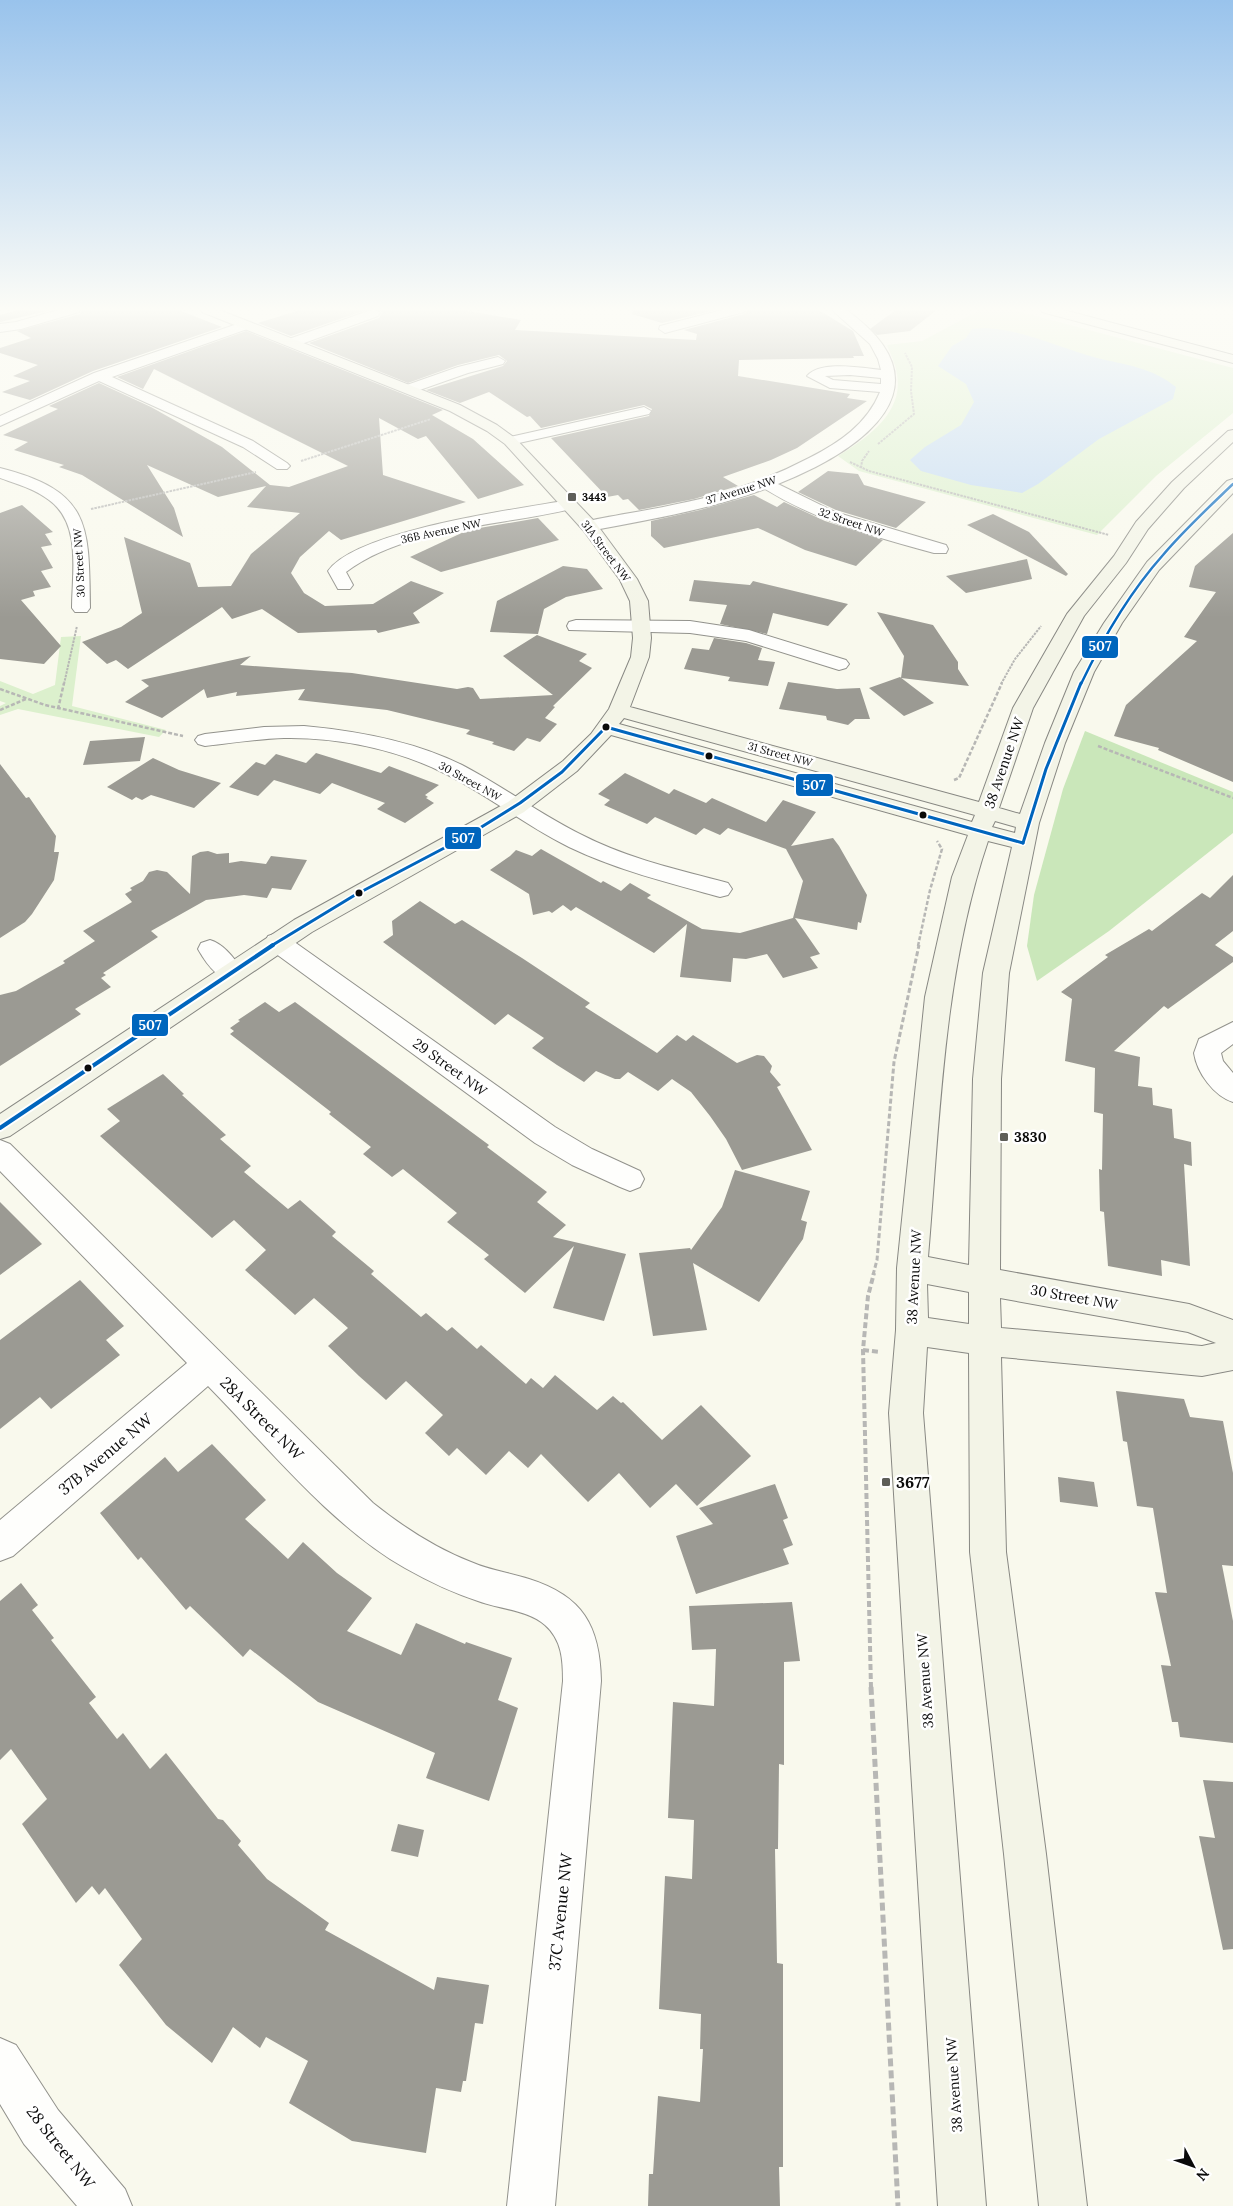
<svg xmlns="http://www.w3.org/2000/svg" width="1233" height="2206" viewBox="0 0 1233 2206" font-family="Lora,serif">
  <rect width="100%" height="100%" fill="#f9f9ed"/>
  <!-- green -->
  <g fill="#dcf0cd">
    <path d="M982,309h27l224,59v45l-77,63 -59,59 -238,-64 -21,-15c28,-17 66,-43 59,-81 -1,-10 -6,-20 -10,-30l35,-4z"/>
    <polygon points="81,636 72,706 166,730 159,737 18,709 0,715 0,706 6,703 0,701 0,681 33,694 55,685 61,637"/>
  </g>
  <!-- forest -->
  <polygon fill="#cae7ba" points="1085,731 1233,792 1233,833 1109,931 1037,981 1027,946 1034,895 1063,789"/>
  <!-- water -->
  <path fill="#c2daf3" d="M985,328c40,2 74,20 112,30 29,7 54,9 79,29l-3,12 -74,40 -61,45 -16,9 -51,-8 -50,-14 -11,-11 15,-13 36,-22 13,-23 -8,-18 -28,-18 14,-20 14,-8 6,-9z"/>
  <!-- building -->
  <g fill="#9b9a93">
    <polygon points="21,309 56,309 0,322 0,315"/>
    <polygon points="83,309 176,309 222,327 93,371 30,400 2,392 30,381 13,376 38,365 0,353 0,348 31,338 17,331 80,314"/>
    <polygon points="303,309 369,309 291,336 258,323"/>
    <polygon points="377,309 456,309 521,320 515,330 696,340 697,334 684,330 744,314 748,309 817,309 853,331 864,356 853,356 854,358 739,360 738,376 850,394 847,398 867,401 797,448 771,460 723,477 738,486 694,499 639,510 628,499 623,500 618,495 607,497 551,438 649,416 652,409 644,405 541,428 530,416 527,417 489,392 460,403 426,390 503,366 507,361 499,355 458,365 408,383 309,343 379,318 382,313"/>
    <polygon points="633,309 719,309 662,323 632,314"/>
    <polygon points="897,309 938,309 910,331 877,335 870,329"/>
    <polygon points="246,331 443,410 432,415 473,439 524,485 478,499 426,436 418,439 379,418 383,475 466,502 341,540 329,531 300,557 291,573 304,593 325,606 373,604 411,581 444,593 413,613 420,623 378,633 376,630 298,633 262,609 232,619 222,607 128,669 116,660 107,664 82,642 121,627 142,613 124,537 190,563 198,587 231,586 251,554 300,513 247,507 266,486 218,497 147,465 174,508 183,537 82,475 59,467 64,465 14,450 28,442 3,435 58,409 49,406 99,383 151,407 222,447 270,485 289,487 348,466 154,369 143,389 117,377"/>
    <polygon points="828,471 858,474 864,485 926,502 896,528 836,510 798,492"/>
    <polygon points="754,495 777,507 784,502 825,521 883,540 856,566 805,550 758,528 664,548 651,536 651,521 700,510"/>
    <polygon points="22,505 53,532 45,534 52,545 41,547 53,568 41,571 51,587 33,591 35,596 21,600 61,646 44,664 0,659 0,513"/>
    <polygon points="993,514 1029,532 1068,574 1066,576 967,525"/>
    <polygon points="538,518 559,540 441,572 410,557 468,530"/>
    <polygon points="1233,533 1233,782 1158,750 1159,748 1114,736 1126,705 1197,641 1184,637 1216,592 1189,587 1195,566"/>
    <polygon points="1027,559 1032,579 966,593 946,576"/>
    <polygon points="563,566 587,569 603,589 566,597 544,609 538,634 490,632 497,601"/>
    <polygon points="694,580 750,585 753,581 848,604 828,626 773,613 767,634 720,624 727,605 689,601"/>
    <polygon points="877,612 933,625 958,662 958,669 969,686 901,678 904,656"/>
    <polygon points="537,635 587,654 579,661 592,668 553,706 555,707 545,718 557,724 540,742 527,738 514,751 492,744 494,742 466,734 470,730 387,710 298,700 305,689 236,696 237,692 207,698 204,689 162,718 125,702 149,686 141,680 251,656 240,665 352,673 457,689 468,687 473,688 480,699 553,695 503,656"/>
    <polygon points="714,638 746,643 762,648 758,660 775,662 768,686 728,681 730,677 684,669 692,648 709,650"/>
    <polygon points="900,677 934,703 904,716 869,688"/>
    <polygon points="788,682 837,689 860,688 870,719 855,719 848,725 827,720 826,716 779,709"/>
    <polygon points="145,737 140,761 83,765 90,741"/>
    <polygon points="316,753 381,773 389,766 439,785 425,795 428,797 426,798 434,803 405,823 377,809 385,803 332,783 320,794 274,780 258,796 229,787 256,762 265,765 276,754 306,763"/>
    <polygon points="153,758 179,770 221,783 194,808 151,795 142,800 136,797 132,800 107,787"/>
    <polygon points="0,764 26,798 29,797 56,836 54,852 59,852 54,880 32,914 25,922 0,938"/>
    <polygon points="625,773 669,794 674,789 706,803 712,798 766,822 783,800 816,812 791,846 833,838 839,846 867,895 861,923 858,922 857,930 795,918 820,954 810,957 818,968 783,978 767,954 746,959 733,958 731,982 680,977 687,924 654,953 576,907 571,911 563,905 552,913 549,911 533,915 529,894 490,870 510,856 516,850 532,856 541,849 601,883 603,881 621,891 630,883 651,895 647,898 702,929 740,933 793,918 803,881 786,849 728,828 720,835 704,828 696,835 655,817 647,824 604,805 610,800 598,794"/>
    <polygon points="208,851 217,854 229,853 229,863 241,861 266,864 271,856 307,860 291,890 272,888 267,898 244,895 206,900 151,931 158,937 103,973 106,975 101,978 111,987 75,1009 81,1014 0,1066 0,995 16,991 65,963 63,961 95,941 83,931 132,902 125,894 132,890 130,888 143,881 149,872 157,870 167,872 190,894 192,856 200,852"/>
    <polygon points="1233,875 1233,931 1215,945 1233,957 1233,962 1168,1009 1164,1006 1114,1051 1140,1057 1138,1086 1152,1088 1153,1105 1172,1109 1174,1138 1191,1142 1192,1166 1184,1164 1190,1266 1161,1260 1162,1276 1108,1266 1104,1212 1100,1211 1099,1169 1102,1170 1103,1114 1094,1112 1095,1068 1065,1061 1072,999 1061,992 1108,957 1105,955 1149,929 1152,931 1202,893 1210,898"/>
    <polygon points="420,901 455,924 462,920 522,958 590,1003 585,1007 657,1053 677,1035 686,1041 693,1035 737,1063 757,1055 764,1056 772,1066 770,1072 781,1085 777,1087 812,1150 742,1170 726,1139 710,1116 691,1092 672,1079 658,1091 628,1072 620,1079 615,1079 596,1071 584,1082 557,1065 532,1048 544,1038 508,1014 495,1025 383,942 393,935 392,921"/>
    <polygon points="265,1002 279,1012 295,1002 489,1145 487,1147 547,1192 537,1202 566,1225 553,1237 626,1254 604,1321 553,1308 574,1246 525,1293 484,1259 489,1255 447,1222 457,1213 403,1169 392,1177 363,1154 371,1147 329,1114 331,1112 230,1034 234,1031 230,1028 240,1021 238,1020"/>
    <polygon points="163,1074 184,1094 182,1095 226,1135 220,1139 251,1166 244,1172 288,1209 300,1200 336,1232 332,1236 374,1271 371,1274 421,1317 426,1313 447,1331 452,1327 477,1349 481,1345 526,1384 531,1378 543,1388 555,1375 597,1410 613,1396 621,1403 623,1402 662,1440 701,1405 751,1456 697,1506 676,1484 650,1508 619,1473 588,1502 541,1454 528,1468 509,1451 486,1475 457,1448 449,1456 425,1433 443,1415 406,1381 386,1400 359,1376 328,1346 348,1328 314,1298 295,1315 245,1270 266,1250 234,1220 212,1238 100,1136 120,1121 107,1109"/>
    <polygon points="735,1170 810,1191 801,1220 807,1222 803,1239 759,1302 693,1263 707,1330 653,1336 639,1253 690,1248 691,1250 722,1207"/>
    <polygon points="0,1202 42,1244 0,1275"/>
    <polygon points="80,1280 124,1326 106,1340 120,1355 51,1409 40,1397 0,1429 0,1340"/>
    <polygon points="1116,1391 1184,1399 1190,1417 1223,1421 1233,1473 1233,1566 1222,1565 1233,1621 1233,1743 1180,1737 1178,1722 1172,1722 1161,1665 1171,1666 1155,1592 1167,1593 1153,1508 1137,1506 1127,1442 1123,1441"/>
    <polygon points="212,1444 266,1500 245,1519 288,1559 303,1542 337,1573 372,1598 347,1631 401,1655 416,1623 465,1644 466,1642 512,1658 498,1700 518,1708 489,1801 426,1778 435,1753 318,1702 250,1649 243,1657 190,1606 186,1610 141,1557 138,1560 100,1513 165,1457 178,1472"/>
    <polygon points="1058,1477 1094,1482 1098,1507 1060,1502"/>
    <polygon points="775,1484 788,1518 783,1520 793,1545 783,1549 789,1564 696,1594 676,1536 713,1524 699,1508"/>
    <polygon points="21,1583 38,1605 32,1610 54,1638 51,1640 96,1697 89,1703 117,1739 123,1733 150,1769 166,1753 218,1819 223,1820 241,1841 238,1845 267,1879 329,1923 325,1930 434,1990 437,1977 489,1985 483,2024 475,2023 466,2081 463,2081 461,2092 436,2088 426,2153 352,2141 289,2103 308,2061 266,2037 260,2048 233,2027 212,2063 166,2025 119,1965 142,1939 105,1888 99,1895 92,1886 76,1903 22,1824 47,1799 11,1749 0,1760 0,1601"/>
    <polygon points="792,1602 800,1661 784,1662 784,1765 779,1764 778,1849 775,1849 777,1963 783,1964 783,2167 779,2167 780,2206 648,2206 649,2174 653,2174 658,2096 700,2102 703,2049 700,2049 701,2014 659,2009 665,1876 692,1879 694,1820 668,1818 673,1702 714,1706 716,1649 692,1650 689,1606"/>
    <polygon points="1203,1780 1233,1782 1233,1949 1223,1950 1199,1836 1215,1838"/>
    <polygon points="398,1824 424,1830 418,1857 391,1851"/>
  </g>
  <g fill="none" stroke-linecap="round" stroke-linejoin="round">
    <defs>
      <g id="street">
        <polygon points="62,309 81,309 79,312 21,329 0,332 0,324 16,322"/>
        <polygon points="374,309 380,313 378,316 296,346 291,347 284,343 286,340"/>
        <polygon points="726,309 746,309 744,312 665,333 659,329 660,326"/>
        <path d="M831,309h14c109,77 18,141 -67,175l57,28 111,33 2,4 -2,4h-12c-59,-16 -117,-32 -169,-64 -57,21 -117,31 -176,42l-6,-1 -2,-4 2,-4c31,-7 63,-11 94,-18 46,-9 90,-24 132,-46 30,-15 58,-34 71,-66l-50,-4 -23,-12c13,-16 56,-8 74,-6l-3,-11 -8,-15zM850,375l31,3v6l-48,-4 -8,-4z"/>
        <polygon points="246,321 252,325 250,328 112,377 253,441 287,463 290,466 287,469 277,469 243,447 99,381 0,426 0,416 94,373"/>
        <polygon points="498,357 505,361 503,364 468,373 414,392 404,392 402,389 404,386 458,367"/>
        <polygon points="644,407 651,411 649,414 510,445 503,441 510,437"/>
        <path d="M0,468c91,23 89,57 90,140l-3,4h-12l-3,-4c0,-35 10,-84 -23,-108 -14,-11 -32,-16 -49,-22z"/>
        <path d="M569,500l8,5 -2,3c-71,18 -170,19 -229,64l7,13 -3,4h-12l-10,-18c29,-41 190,-62 241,-71z"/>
        <polygon points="576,620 690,621 749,630 846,660 849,664 846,668 839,670 746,641 690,633 569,630 567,626 569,622"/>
        <path d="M304,726c53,5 110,15 158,39 42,22 79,50 122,71 45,23 96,34 144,47l4,6 -4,6 -8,2c-51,-14 -103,-27 -151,-50 -43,-21 -81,-52 -123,-73 -49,-25 -108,-37 -162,-36 -26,1 -53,5 -79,8l-7,-2 -3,-4 3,-4 7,-2 59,-7z"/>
        <polygon points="277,933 286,936 555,1127 592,1149 640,1171 644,1179 640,1187 630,1191 620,1187 572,1165 535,1143 268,948 265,942 268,936"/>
        <path d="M210,940c14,4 26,20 34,33l-4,6c-19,6 -33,-14 -42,-30l3,-6z"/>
        <path d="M1233,1022v22l-12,9 2,8 10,12v29c-19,-6 -36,-29 -39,-49l5,-14z"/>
        <path d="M0,1140l10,4 363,359c30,24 62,45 98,59 18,8 39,11 58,17 54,17 71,47 72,102l-46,525h-48l56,-525c0,-21 -1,-41 -18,-56 -17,-15 -46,-16 -67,-24 -25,-8 -50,-20 -73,-33 -74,-42 -137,-121 -197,-182l-195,170 -13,5v-41l187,-157 -187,-192z"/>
        <polygon points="0,2038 16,2045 58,2110 125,2189 132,2206 77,2206 24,2144 0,2104"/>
      </g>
      <g id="secondary">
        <path d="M200,309h17l243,96 37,20 18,13 80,84 42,57 11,22 3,37 -2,19 -19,50 349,95 34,-94 54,-94 47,-58 22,-34 36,-40 56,-51 5,-1v12l-49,46 -36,41 -22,34 -42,53 -51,92 -34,100 21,6 25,-71 29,-71 30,-49 43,-61 80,-81 6,-2v14l-74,77 -37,53 -28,49 -29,71 -26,80 -30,150 -8,106 -1,191 189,34 44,16v50l-31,6 -201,-19 5,195 40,302 41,352h-48l-35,-352 -34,-302 -1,-199 -42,-6 -4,66 63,793h-48l-49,-793 7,-83 1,-62 28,-271 27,-120 16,-42 -357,-100 -34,36 -53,41 -212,120 -302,204 -10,3v-25l294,-194 214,-118 55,-41 28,-27 18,-25 22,-52 2,-19 -3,-37 -10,-21 -37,-50 -78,-86 -18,-13 -37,-20 -248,-99zM624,718l351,97 -3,7 -353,-98zM995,821l21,6 -1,6 -23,-6zM988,841l24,6 -29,126 -10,106 -4,186 -41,-8c12,-139 15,-283 60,-416zM927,1284l42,8v32l-41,-6zM1000,1298l188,34 28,11 -14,3 -201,-18z"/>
        <polygon points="1040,309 1060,309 1233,355 1233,363 1042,312"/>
      </g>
    </defs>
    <!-- street casing -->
    <use href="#street" stroke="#92928c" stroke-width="2"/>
    <!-- secondary casing -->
    <use href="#secondary" stroke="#888883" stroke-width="2"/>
    <!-- path-far4 -->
    <g stroke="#b7b7b5" stroke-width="2" stroke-dasharray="2.5 1" stroke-linecap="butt">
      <polyline points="878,444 914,414 911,391 912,367 905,353"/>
      <polyline points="301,461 431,419"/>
      <polyline points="850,462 869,471 1109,535"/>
      <polyline points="861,468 862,461 869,451"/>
      <polyline points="91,509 256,472"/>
      <polyline points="64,684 77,626"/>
      <polyline points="1001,684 1015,659 1041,626"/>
    </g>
    <!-- path-far3 -->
    <g stroke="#b7b7b5" stroke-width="2.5" stroke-dasharray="4 2" stroke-linecap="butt">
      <polyline points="0,689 45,705 183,736"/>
      <polyline points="58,709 64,683"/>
      <polyline points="0,710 26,699"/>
      <polyline points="1098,746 1233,798"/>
      <polyline points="954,780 959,778 1002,683"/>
      <polyline points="918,946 930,890 942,849 937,841"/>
    </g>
    <!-- path-far2 -->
    <polyline stroke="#b7b7b5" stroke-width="3" stroke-dasharray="5 2.5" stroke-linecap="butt" points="873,1275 877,1260 894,1062 919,945"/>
    <!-- path-far1 -->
    <g stroke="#b7b7b5" stroke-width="4" stroke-dasharray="6 3" stroke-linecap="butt">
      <polyline points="863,1350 880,1352"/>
      <polyline points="871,1688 863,1350 868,1296 874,1273"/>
    </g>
    <!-- path -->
    <polyline stroke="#b7b7b5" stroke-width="5" stroke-dasharray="8 4" stroke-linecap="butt" points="871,1687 898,2206"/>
    <!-- street -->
    <use href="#street" fill="#fefefc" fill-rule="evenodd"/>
    <!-- secondary -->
    <use href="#secondary" fill="#f3f4e7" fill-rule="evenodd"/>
    <defs>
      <path id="bus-1-far2" d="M1081,684c22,-46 48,-91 82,-129 21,-25 46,-48 70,-71"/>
      <g id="bus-1-far1">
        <polyline points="606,727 1023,843"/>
        <polyline points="1023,843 1046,769 1081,683"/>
        <polyline points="271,946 355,895 467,836 520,803 562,772 606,727"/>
      </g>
      <polyline id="bus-1" points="0,1128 273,945"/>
    </defs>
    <!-- bus-1-far2 casing -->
    <use href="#bus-1-far2" stroke="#fff" stroke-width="5"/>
    <!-- bus-1-far1 casing -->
    <use href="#bus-1-far1" stroke="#fff" stroke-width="6"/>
    <!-- bus-1 casing -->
    <use href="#bus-1" stroke="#fff" stroke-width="8"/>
    <!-- bus-1-far2 -->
    <use href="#bus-1-far2" stroke="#0065bd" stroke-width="2.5"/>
    <!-- bus-1-far1 -->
    <use href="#bus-1-far1" stroke="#0065bd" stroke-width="3"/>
    <!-- bus-1 -->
    <use href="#bus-1" stroke="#0065bd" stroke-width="4"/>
  </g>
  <!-- sky -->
  <linearGradient id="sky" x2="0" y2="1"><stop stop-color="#99c3ec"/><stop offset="0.5" stop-color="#fcfcf7"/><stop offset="1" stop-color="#fcfcf7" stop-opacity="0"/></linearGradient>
  <rect width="1233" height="618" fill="url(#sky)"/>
  <!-- markers -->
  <g fill="#5e5e59" stroke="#fff" stroke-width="2">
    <rect x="567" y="492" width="10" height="10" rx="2.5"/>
    <rect x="999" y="1132" width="10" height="10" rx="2.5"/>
    <rect x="881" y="1477" width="10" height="10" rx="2.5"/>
  </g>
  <g fill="#0a0a0a" stroke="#fff" stroke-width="2">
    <circle cx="606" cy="727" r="4.5"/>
    <circle cx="709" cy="756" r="4.5"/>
    <circle cx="923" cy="815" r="4.5"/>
    <circle cx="359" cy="893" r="4.5"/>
    <circle cx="88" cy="1068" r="4.5"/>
  </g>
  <g text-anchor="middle" stroke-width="5" stroke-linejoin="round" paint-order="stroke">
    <!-- far-street labels -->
    <g font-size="11" fill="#0a0a0a" stroke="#fff">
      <text transform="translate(741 490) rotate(-17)" y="4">37 Avenue NW</text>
      <text transform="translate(851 522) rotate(19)" y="4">32 Street NW</text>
      <text transform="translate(441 531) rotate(-12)" y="4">36B Avenue NW</text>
      <text transform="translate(606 551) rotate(53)" y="4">31A Street NW</text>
      <text transform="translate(79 563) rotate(-93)" y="4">30 Street NW</text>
      <text transform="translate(780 754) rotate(15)" y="4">31 Street NW</text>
      <text transform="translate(470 781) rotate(29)" y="4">30 Street NW</text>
    </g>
    <!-- far-poi labels -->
    <g font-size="11" font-weight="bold" fill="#0a0a0a" stroke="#fff" text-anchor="start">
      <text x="582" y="501">3443</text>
    </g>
    <!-- street labels -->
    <g font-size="14" fill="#0a0a0a" stroke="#fff">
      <text transform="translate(1004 763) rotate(-71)" y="5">38 Avenue NW</text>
      <text transform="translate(450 1067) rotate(36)" y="5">29 Street NW</text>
      <text transform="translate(914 1277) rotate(-87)" y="5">38 Avenue NW</text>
      <text transform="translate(1074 1297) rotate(10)" y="5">30 Street NW</text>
      <text transform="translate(925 1681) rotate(-94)" y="5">38 Avenue NW</text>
      <text transform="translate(954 2085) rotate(-94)" y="5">38 Avenue NW</text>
    </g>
    <!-- poi labels -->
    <g font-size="14" font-weight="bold" fill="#0a0a0a" stroke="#fff" text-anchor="start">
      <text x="1014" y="1142">3830</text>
    </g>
    <!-- near-street labels -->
    <g font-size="16" fill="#0a0a0a" stroke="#fff">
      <text transform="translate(262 1418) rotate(45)" y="6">28A Street NW</text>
      <text transform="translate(105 1454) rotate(-40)" y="6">37B Avenue NW</text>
      <text transform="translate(560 1912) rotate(-84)" y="6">37C Avenue NW</text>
      <text transform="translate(61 2147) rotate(52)" y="6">28 Street NW</text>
    </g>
    <!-- near-poi labels -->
    <g font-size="16" font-weight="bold" fill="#0a0a0a" stroke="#fff" text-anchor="start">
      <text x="896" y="1488">3677</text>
    </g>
  </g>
  <g stroke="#fff" stroke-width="2">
    <rect x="1081" y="635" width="38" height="24" rx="5" fill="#0065bd"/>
    <rect x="795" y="773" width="39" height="24" rx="5" fill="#0065bd"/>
    <rect x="444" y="826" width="38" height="24" rx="5" fill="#0065bd"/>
    <rect x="131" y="1013" width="38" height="24" rx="5" fill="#0065bd"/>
  </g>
  <g font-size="14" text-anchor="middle" font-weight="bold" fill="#fff">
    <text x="1100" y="651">507</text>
    <text x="814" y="790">507</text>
    <text x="463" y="843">507</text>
    <text x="150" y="1030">507</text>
  </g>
  <!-- north arrow -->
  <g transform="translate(1193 2166) rotate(131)" stroke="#ffffff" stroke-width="4" paint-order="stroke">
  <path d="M0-4L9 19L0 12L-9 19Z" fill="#0a0a0a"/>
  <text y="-8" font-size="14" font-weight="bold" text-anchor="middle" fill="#0a0a0a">N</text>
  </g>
</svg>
